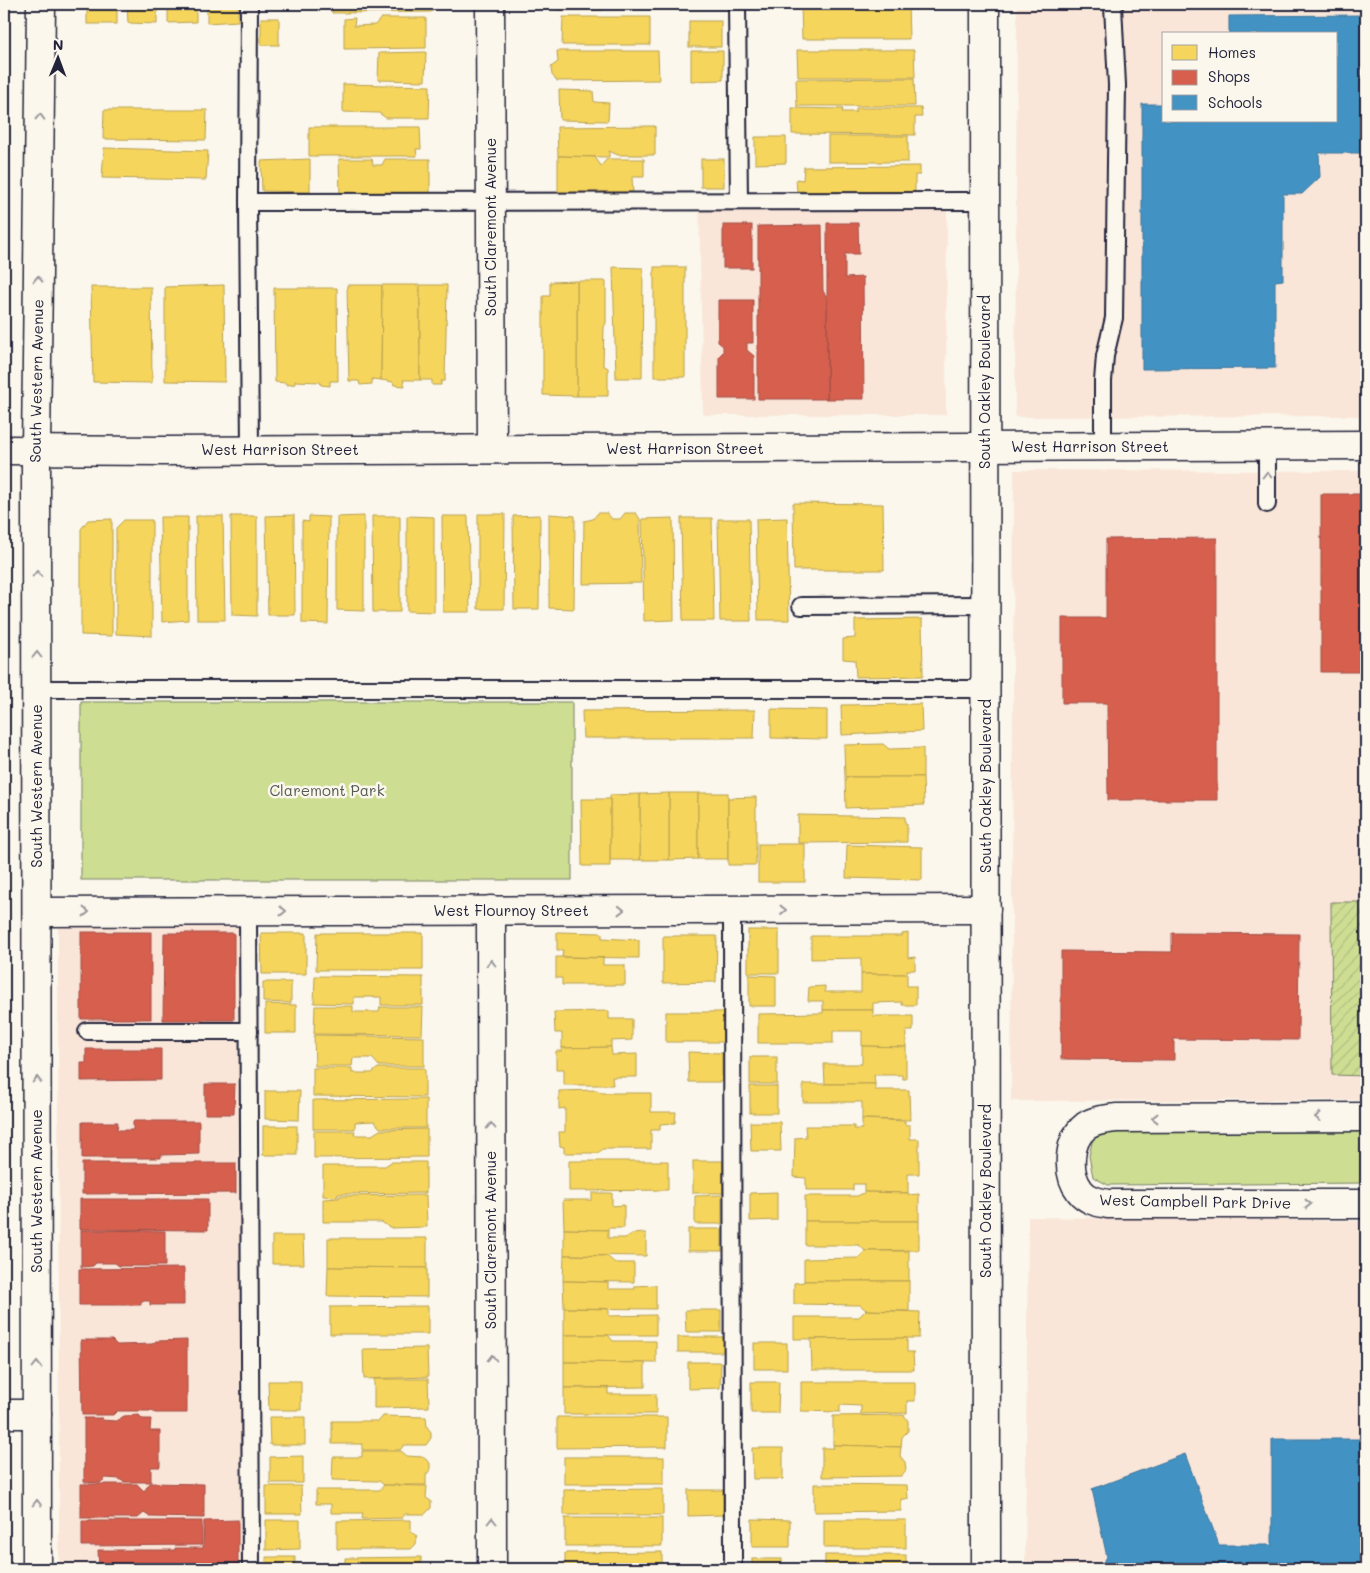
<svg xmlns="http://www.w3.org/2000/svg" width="1370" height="1573" viewBox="0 0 1370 1573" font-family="Mali,sans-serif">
  <defs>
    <pattern id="garden-furrows" width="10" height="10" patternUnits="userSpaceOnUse" patternTransform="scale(1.25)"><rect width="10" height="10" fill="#cdde93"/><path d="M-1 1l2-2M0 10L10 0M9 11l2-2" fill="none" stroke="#b0be80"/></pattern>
  </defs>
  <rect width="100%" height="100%" fill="#fbf7ec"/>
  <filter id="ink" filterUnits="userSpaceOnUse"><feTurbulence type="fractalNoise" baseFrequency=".02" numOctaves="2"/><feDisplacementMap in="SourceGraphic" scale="10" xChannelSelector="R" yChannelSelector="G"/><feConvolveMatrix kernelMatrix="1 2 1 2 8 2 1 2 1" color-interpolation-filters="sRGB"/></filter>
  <g filter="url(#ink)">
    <!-- built -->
    <g fill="#fae6d9" fill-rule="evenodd">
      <path d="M1017,4h349v412l-351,1zM1164,34h172v87h-172z"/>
      <polygon points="699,201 947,201 946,415 703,415"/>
      <polygon points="1014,470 1366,471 1366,1100 1011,1101"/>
      <polygon points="58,921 248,923 251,1569 59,1569"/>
      <polygon points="1028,1217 1366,1221 1366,1569 1025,1569"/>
    </g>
    <!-- green -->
    <g fill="#cdde93" stroke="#788067">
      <rect x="81" y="702" width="491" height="178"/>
      <polygon points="1366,1126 1366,1183 1108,1185 1093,1177 1089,1156 1093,1138 1109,1127"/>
    </g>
    <!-- garden -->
    <polygon fill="url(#garden-furrows)" stroke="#788067" points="1331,902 1366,902 1366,1076 1332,1075"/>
    <!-- homes -->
    <g fill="#f6d55c" stroke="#b69f52">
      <rect x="87" y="4" width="30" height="20"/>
      <polygon points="127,4 157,4 157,24 128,23"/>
      <polygon points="168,4 196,4 196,22 168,23"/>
      <polygon points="207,4 238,4 238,21 207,23"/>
      <polygon points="332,4 435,4 434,8 431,12 332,13"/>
      <polygon points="558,4 655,4 655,7 606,7 603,10 557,10"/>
      <rect x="692" y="4" width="31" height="3"/>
      <polygon points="801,4 908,4 909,39 802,39"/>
      <polygon points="563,17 650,17 650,45 562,45"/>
      <rect x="261" y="18" width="18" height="27"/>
      <polygon points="355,18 354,26 375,25 381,18 426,18 426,48 344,49 344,19"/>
      <rect x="689" y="21" width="32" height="26"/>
      <polygon points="797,50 914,50 915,77 798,77"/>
      <polygon points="557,51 658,51 659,80 557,81 552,75 551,67 558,62"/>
      <polygon points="691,51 723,51 723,80 691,81"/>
      <polygon points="426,52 425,81 378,80 379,53"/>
      <polygon points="914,78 915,106 797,106 796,79"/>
      <polygon points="343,84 430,86 429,118 386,118 379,113 343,112"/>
      <polygon points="559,90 593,91 594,102 609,103 608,121 560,120"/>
      <polygon points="792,108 843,109 842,112 856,112 856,108 921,108 922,117 915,117 915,135 792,134"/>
      <polygon points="104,110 207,110 206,140 103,139"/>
      <polygon points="655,126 655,155 618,155 609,151 609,157 558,156 557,127"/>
      <polygon points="309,127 420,127 421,149 416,149 417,156 309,156"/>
      <rect x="828" y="136" width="80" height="26"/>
      <polygon points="755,137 786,137 786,163 755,164"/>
      <polygon points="104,148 208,151 206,180 102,178"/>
      <polygon points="558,156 595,157 601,166 607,159 644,159 644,177 632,177 633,194 558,194"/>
      <polygon points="310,159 310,192 262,191 261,161"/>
      <polygon points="339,159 372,159 373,165 382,165 385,159 430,159 430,194 340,195"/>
      <rect x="701" y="159" width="23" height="28"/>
      <polygon points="920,166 920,175 915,175 915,193 804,194 804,191 797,191 796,179 803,180 804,167"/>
      <polygon points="613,267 643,268 642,378 616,378"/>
      <rect x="654" y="267" width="31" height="110"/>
      <polygon points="577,281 606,281 606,323 604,327 603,365 608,368 608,396 577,396"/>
      <polygon points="577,281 577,396 543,395 543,296 550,296 550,282"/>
      <polygon points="224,285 225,382 165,381 165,287"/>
      <polygon points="347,285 382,285 381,380 372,379 372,384 360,385 359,381 349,381"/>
      <polygon points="382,285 420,285 420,380 403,380 405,386 394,385 393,382 381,380"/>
      <polygon points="420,285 447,285 445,381 441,381 441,385 432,385 432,380 420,380"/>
      <polygon points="91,287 151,287 152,383 93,382"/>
      <polygon points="274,288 337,288 338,381 330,381 330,386 321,385 320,382 295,381 295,384 287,385 286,383 275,382"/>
      <polygon points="793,503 883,504 884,570 794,570"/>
      <polygon points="598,513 607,513 612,519 620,519 625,513 636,513 640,519 641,583 583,584 584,521 593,519"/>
      <polygon points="478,514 505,514 504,609 478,609"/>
      <polygon points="549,514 575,516 574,609 549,608"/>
      <polygon points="294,515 295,615 268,615 266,516"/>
      <polygon points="540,515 539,609 514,609 513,516"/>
      <polygon points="196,516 223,516 225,620 197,620"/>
      <polygon points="231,516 257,516 257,616 232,615"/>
      <polygon points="309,516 329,517 328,624 302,623 302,521 309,522"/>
      <polygon points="364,516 364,611 337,610 337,517"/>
      <polygon points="372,516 400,516 400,612 373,612"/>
      <polygon points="407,516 434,517 434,612 407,611"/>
      <polygon points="442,516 468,516 470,612 443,612"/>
      <polygon points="160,517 188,517 188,620 162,622"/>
      <polygon points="673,518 674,620 644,621 642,519"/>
      <polygon points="681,518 712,518 714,621 683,621"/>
      <polygon points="787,518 789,620 758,620 756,519"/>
      <polygon points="112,519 112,636 81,635 81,529 88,520"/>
      <polygon points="718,519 749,519 751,621 720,621"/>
      <polygon points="124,520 152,520 152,636 116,634 116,528"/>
      <polygon points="922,619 923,676 856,677 855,660 843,659 843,639 855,638 855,620"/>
      <polygon points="921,704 922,731 842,735 841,705"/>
      <polygon points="771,709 827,710 827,739 771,738"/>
      <polygon points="755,710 754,738 583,738 582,711"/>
      <polygon points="883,744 889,749 923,748 923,777 845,777 844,745"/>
      <polygon points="845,777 923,777 924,805 846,808"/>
      <polygon points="669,793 698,793 698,859 669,860"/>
      <polygon points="669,793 669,860 640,860 640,794"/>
      <rect x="698" y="793" width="30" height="66"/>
      <polygon points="640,794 640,860 610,860 610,795"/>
      <polygon points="756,797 756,865 728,865 728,798"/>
      <polygon points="581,799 610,799 610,866 582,866"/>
      <polygon points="798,815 905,817 905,823 907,824 907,842 798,843"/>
      <rect x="758" y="844" width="47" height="38"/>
      <polygon points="847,845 922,847 922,880 846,878"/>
      <rect x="748" y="930" width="31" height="43"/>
      <polygon points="557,932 602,933 602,938 639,940 639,958 562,957 563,950 557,950"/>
      <polygon points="261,933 306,933 306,974 262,974"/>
      <polygon points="317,933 423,933 423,970 316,970"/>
      <polygon points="908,933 908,958 915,957 915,970 907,970 907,974 861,974 861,958 811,959 811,936 902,936 902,934"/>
      <polygon points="663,936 717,936 716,982 663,983"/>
      <polygon points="556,957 603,958 603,965 625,965 625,985 562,985 562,978 556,978"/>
      <polygon points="861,974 907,974 907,986 916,986 916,1005 902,1005 902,1002 873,1003 873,1010 823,1010 823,1001 808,1001 809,987 825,986 825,992 861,992"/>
      <polygon points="749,975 776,976 776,1006 749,1006"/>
      <polygon points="315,976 423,977 423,1005 381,1005 381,997 354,997 354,1004 314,1003"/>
      <polygon points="263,982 291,982 291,1003 263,1002"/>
      <polygon points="265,1004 296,1005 296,1033 265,1033"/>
      <polygon points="315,1006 353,1006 353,1012 379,1012 380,1007 423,1007 422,1035 314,1034"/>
      <polygon points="823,1010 873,1010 873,1016 913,1016 913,1031 906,1031 906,1047 862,1046 862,1031 833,1031 833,1043 758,1043 758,1014 823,1013"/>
      <polygon points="609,1011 609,1019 632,1019 632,1040 611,1041 611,1047 562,1048 562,1033 555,1033 554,1012"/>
      <rect x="666" y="1012" width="57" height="30"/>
      <polygon points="316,1035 424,1037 424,1066 379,1066 372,1058 353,1058 352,1066 315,1066 314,1036"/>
      <polygon points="862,1046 906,1047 906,1079 903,1079 902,1075 874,1075 875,1084 825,1084 824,1064 862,1064"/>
      <polygon points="611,1047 612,1055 637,1054 637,1077 612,1077 613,1085 564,1085 564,1069 556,1069 556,1051 562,1051 562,1048"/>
      <polygon points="688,1052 722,1053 722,1082 689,1082"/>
      <rect x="750" y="1057" width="27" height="27"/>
      <polygon points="313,1068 352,1068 352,1073 372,1073 378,1068 425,1068 425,1097 313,1096"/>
      <polygon points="803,1084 875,1084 875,1090 909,1090 910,1120 862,1119 862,1102 803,1102"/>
      <rect x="750" y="1086" width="27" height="27"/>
      <polygon points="597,1090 602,1093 651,1093 651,1112 676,1112 675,1123 660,1124 660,1130 651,1130 651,1149 603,1149 598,1153 564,1153 564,1147 560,1146 559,1132 565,1132 565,1108 559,1109 559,1091"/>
      <polygon points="265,1091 300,1091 299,1120 265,1119"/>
      <polygon points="426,1099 426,1128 380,1128 374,1121 355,1122 355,1129 313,1129 313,1100"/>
      <polygon points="862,1119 905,1121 905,1125 910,1125 910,1139 919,1139 919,1174 908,1174 908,1193 864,1192 864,1184 853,1184 853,1190 806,1190 806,1178 794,1177 795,1138 806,1137 805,1126 854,1126 854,1129 862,1129"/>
      <polygon points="750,1122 780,1122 781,1151 751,1151"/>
      <rect x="263" y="1126" width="34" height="29"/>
      <polygon points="427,1129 427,1157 314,1158 314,1131 355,1131 354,1135 372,1135 380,1130"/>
      <polygon points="569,1161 668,1161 668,1190 569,1191"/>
      <rect x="693" y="1161" width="30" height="32"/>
      <polygon points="391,1162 426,1162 426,1193 338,1194 337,1197 323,1196 323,1166 385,1166"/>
      <polygon points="777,1192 777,1220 750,1221 750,1193"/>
      <polygon points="864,1192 908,1193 908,1195 919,1194 919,1221 805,1221 805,1196 857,1196 864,1193"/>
      <polygon points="592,1193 612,1193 612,1206 624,1205 624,1228 608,1228 608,1230 564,1229 563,1200 592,1200"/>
      <polygon points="426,1195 427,1227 391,1228 381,1222 323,1222 323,1199 339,1198 339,1196"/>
      <polygon points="722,1195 722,1224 695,1224 695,1196"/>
      <polygon points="805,1221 919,1221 919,1250 865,1251 859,1245 805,1245"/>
      <polygon points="564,1229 608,1230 608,1238 625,1238 632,1234 646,1233 646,1256 564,1255"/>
      <rect x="688" y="1229" width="34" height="22"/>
      <polygon points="272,1236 303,1236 304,1264 272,1264"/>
      <polygon points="328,1238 427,1238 427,1268 328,1267"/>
      <polygon points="865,1251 909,1251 909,1281 804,1281 804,1259 859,1258"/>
      <polygon points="564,1255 607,1256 615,1263 634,1263 634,1282 563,1281"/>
      <polygon points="328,1267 427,1268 427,1297 327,1296"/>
      <polygon points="563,1281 608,1282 608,1289 635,1289 635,1286 656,1285 656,1309 564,1308"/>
      <polygon points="804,1281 909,1281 909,1311 866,1310 860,1305 794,1304 794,1283 804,1282"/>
      <polygon points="428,1306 428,1334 330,1334 330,1307"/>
      <polygon points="564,1308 609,1309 609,1316 656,1315 656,1335 564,1335"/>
      <polygon points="685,1310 721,1310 721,1332 686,1332"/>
      <polygon points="866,1310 920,1312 919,1338 794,1339 794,1317 859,1317"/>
      <polygon points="564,1335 608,1335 613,1341 656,1341 656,1363 564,1362"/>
      <rect x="678" y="1337" width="47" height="15"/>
      <polygon points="907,1338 907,1352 913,1352 914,1370 812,1370 811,1339"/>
      <rect x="754" y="1343" width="33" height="26"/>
      <polygon points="427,1348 428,1377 364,1379 363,1349"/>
      <polygon points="564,1362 645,1363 645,1387 564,1388"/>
      <polygon points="688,1362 721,1362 720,1388 688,1389"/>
      <polygon points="374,1379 428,1379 429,1407 374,1408"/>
      <polygon points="268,1381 301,1381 301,1410 269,1410"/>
      <polygon points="751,1382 779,1382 778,1413 751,1413"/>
      <polygon points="801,1382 915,1382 915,1401 907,1401 907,1413 861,1414 861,1406 840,1405 840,1412 801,1411"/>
      <polygon points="564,1388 608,1388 608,1394 656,1394 656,1414 564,1414"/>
      <polygon points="904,1415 908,1421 908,1431 902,1437 901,1447 833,1445 833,1416"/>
      <polygon points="383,1416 426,1417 427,1427 431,1432 431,1438 426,1445 404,1445 400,1450 362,1450 362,1444 332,1444 332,1421 379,1421"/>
      <polygon points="269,1417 305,1417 305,1445 270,1445"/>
      <polygon points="557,1417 667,1417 667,1447 557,1448"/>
      <polygon points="833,1445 901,1447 900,1456 905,1462 906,1470 901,1476 822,1477 822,1448 834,1448"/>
      <polygon points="752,1448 783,1448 783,1479 753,1479"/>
      <polygon points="362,1451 401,1451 407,1456 423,1457 430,1463 430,1470 426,1475 426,1485 384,1485 379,1481 332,1480 333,1457 362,1457"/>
      <polygon points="303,1456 303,1483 270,1483 270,1457"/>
      <rect x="564" y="1457" width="100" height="27"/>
      <polygon points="814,1484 907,1485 908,1499 901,1499 901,1511 814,1512"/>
      <polygon points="384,1485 427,1486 426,1498 431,1501 431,1508 425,1514 405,1514 402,1518 362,1519 363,1513 331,1513 331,1504 316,1504 316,1490 380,1490"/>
      <polygon points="266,1486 301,1486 302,1514 266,1514"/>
      <polygon points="663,1489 663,1515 564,1515 564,1490"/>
      <polygon points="688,1490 723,1490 723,1515 688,1516"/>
      <rect x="565" y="1518" width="97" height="28"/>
      <polygon points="752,1519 790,1520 790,1547 752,1547"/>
      <polygon points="266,1520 300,1520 300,1549 266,1550"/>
      <polygon points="411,1520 411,1532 417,1536 416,1544 411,1549 337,1549 337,1521"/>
      <rect x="824" y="1520" width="82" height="28"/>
      <polygon points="662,1552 662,1569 565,1569 565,1553"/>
      <rect x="825" y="1555" width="81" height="14"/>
      <polygon points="266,1557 295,1557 295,1569 267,1569"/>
      <polygon points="421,1557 421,1569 345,1569 345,1558"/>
      <rect x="752" y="1559" width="30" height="10"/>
    </g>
    <!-- shops -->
    <g fill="#d6604d" stroke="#a04d48">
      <polygon points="827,223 858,223 859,254 845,254 845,278 863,277 864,399 827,399"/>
      <rect x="723" y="225" width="29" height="43"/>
      <polygon points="822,225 823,291 827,297 827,399 758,399 758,226"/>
      <polygon points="718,300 753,300 753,343 747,343 747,350 754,356 754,399 719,399 719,356 723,352 723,346 718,342"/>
      <rect x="1321" y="494" width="45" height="178"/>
      <polygon points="1217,538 1217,800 1108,800 1107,703 1062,703 1062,618 1106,618 1106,539"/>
      <rect x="81" y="932" width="70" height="87"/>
      <polygon points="164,933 234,933 234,1020 163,1020"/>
      <polygon points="1172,933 1299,934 1298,1040 1174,1039 1174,1060 1061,1059 1061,951 1172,952"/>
      <polygon points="86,1049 161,1049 161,1080 81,1081 81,1063 86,1063"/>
      <polygon points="205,1084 235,1084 234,1114 205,1114"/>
      <polygon points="133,1121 199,1121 199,1154 161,1155 161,1158 82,1158 82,1122 118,1122 117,1130 133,1130"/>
      <polygon points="82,1163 236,1163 236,1193 82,1194"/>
      <polygon points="80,1199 208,1199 208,1230 80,1229"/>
      <polygon points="81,1230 165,1231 165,1266 119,1266 115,1263 96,1263 93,1266 81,1267"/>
      <polygon points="184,1268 184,1305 150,1305 150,1301 141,1301 141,1305 79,1305 79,1269"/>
      <polygon points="81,1340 112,1340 117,1345 152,1344 156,1341 187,1340 187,1413 155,1413 152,1411 117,1411 113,1415 82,1415"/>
      <polygon points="139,1415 143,1419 151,1419 150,1431 160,1431 160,1467 151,1467 151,1482 124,1482 119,1479 106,1478 100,1483 84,1482 84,1418 102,1418 102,1420 116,1421 124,1416"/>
      <polygon points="150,1483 204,1484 204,1518 150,1517 144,1513 138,1518 81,1518 81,1484 137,1484 144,1491"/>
      <polygon points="238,1520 238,1569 99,1569 98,1550 175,1550 175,1548 203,1548 204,1521"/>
      <polygon points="82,1521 202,1521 202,1545 82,1546"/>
    </g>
    <!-- schools -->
    <g fill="#4393c3" stroke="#39719a">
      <polygon points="1366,15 1366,153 1319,153 1320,177 1302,194 1283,194 1283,280 1275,281 1275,368 1142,369 1142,104 1164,104 1164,121 1336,121 1336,34 1229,34 1229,16"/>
      <polygon points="1272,1439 1366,1439 1366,1569 1098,1569 1107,1557 1092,1489 1185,1454 1219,1545 1272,1545"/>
    </g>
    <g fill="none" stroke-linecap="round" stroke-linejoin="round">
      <defs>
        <g id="lane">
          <polyline points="249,4 248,202 250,450"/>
          <polyline points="737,4 739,201"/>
          <polyline points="248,202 985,201"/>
          <polyline points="1267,446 1267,504"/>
          <polyline points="1103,447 1103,381 1105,356 1114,318 1117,85 1113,6 1115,4"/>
          <polyline points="801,606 985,605"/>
          <polyline points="37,689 986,689"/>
          <polyline points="732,910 733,1569"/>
          <polyline points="248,911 251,1569"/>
          <polyline points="87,1031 249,1031"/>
        </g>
        <g id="street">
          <polyline points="490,4 492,449"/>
          <polyline points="985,4 986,1569"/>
          <polyline points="491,910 492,1569"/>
          <polyline points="37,912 986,909"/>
          <path d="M1366,1117l-250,1c-10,1 -21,2 -30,8 -18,14 -20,47 -6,65 7,9 17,11 28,13h258"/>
          <polyline points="4,1414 37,1414"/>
        </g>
        <g id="secondary">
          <polyline points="4,450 164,451 1366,445"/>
          <polyline points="37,1569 36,450 41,4"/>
        </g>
      </defs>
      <!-- lane casing -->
      <use href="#lane" stroke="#22223b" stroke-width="20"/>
      <!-- street casing -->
      <use href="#street" stroke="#22223b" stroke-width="31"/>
      <!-- secondary casing -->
      <use href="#secondary" stroke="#22223b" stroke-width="31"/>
      <!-- lane -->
      <use href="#lane" stroke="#fbf7ec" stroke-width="16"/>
      <!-- street -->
      <use href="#street" stroke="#fbf7ec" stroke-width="28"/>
      <!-- secondary -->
      <use href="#secondary" stroke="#fbf7ec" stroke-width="28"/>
    </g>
    <!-- one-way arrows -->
    <defs><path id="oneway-chevron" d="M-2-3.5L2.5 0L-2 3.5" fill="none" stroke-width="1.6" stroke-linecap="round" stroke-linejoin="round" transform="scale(1.25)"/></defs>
    <g stroke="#99979c">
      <use href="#oneway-chevron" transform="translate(40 117) rotate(-89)"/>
      <use href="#oneway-chevron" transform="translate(38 279) rotate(-89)"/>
      <use href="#oneway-chevron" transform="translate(1267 475) rotate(-90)"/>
      <use href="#oneway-chevron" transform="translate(37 574) rotate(-90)"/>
      <use href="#oneway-chevron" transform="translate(37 655) rotate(-90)"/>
      <use href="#oneway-chevron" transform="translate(621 910)"/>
      <use href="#oneway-chevron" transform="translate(783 910)"/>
      <use href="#oneway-chevron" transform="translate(283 911)"/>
      <use href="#oneway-chevron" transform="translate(86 912)"/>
      <use href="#oneway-chevron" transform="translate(491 963) rotate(-90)"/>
      <use href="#oneway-chevron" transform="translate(37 1080) rotate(-90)"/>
      <use href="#oneway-chevron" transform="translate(1318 1117) rotate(180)"/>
      <use href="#oneway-chevron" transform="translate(1155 1118) rotate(180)"/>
      <use href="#oneway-chevron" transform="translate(491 1126) rotate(-90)"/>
      <use href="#oneway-chevron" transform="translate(1308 1204)"/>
      <use href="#oneway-chevron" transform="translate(492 1358) rotate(-90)"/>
      <use href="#oneway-chevron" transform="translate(37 1365) rotate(-89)"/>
      <use href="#oneway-chevron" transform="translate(37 1503) rotate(-90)"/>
      <use href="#oneway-chevron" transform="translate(492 1521) rotate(-90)"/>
    </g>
  </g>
  <g text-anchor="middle" stroke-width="5" stroke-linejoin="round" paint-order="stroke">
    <!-- street labels -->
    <g font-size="15" fill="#22223b" stroke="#fbf7ec">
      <text transform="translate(491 227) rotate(-90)" y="5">South Claremont Avenue</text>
      <text transform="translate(37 381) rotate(-89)" y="5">South Western Avenue</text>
      <text transform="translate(985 382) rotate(-90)" y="5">South Oakley Boulevard</text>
      <text x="1090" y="452">West Harrison Street</text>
      <text x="685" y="454">West Harrison Street</text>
      <text x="280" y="455">West Harrison Street</text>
      <text transform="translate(37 786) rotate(-90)" y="5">South Western Avenue</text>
      <text transform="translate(986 786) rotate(-90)" y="5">South Oakley Boulevard</text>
      <text x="511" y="916">West Flournoy Street</text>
      <text transform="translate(37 1191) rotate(-90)" y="5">South Western Avenue</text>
      <text transform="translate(986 1191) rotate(-90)" y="5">South Oakley Boulevard</text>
      <text transform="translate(1195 1202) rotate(1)" y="5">West Campbell Park Drive</text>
      <text transform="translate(491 1240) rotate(-90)" y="5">South Claremont Avenue</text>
    </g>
    <!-- park labels -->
    <g font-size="15" fill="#555a55" stroke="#fbf7ec">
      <text x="327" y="796">Claremont Park</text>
    </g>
  </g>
  <!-- margin -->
  <rect width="1370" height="1573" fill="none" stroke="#fbf7ec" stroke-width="20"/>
  <rect x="10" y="10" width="1350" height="1553" fill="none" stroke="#22223b" stroke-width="2" filter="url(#ink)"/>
  <!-- legend -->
  <rect x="1162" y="32" width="175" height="90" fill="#fbf7ec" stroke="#a4a2a5"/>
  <rect x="1172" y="45" width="25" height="15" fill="#f6d55c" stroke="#a4a2a5"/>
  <text x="1208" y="58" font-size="15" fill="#22223b">Homes</text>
  <rect x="1172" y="70" width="25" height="15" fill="#d6604d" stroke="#a4a2a5"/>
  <text x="1208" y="82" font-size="15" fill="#22223b">Shops</text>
  <rect x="1172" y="95" width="25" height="15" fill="#4393c3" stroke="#a4a2a5"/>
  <text x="1208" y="108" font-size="15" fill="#22223b">Schools</text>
  <!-- north arrow -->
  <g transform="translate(58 58) rotate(1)" stroke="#fbf7ec" stroke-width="4" paint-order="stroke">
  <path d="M0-4L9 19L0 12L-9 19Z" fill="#22223b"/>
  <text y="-8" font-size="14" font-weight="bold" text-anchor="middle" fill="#22223b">N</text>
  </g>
</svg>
